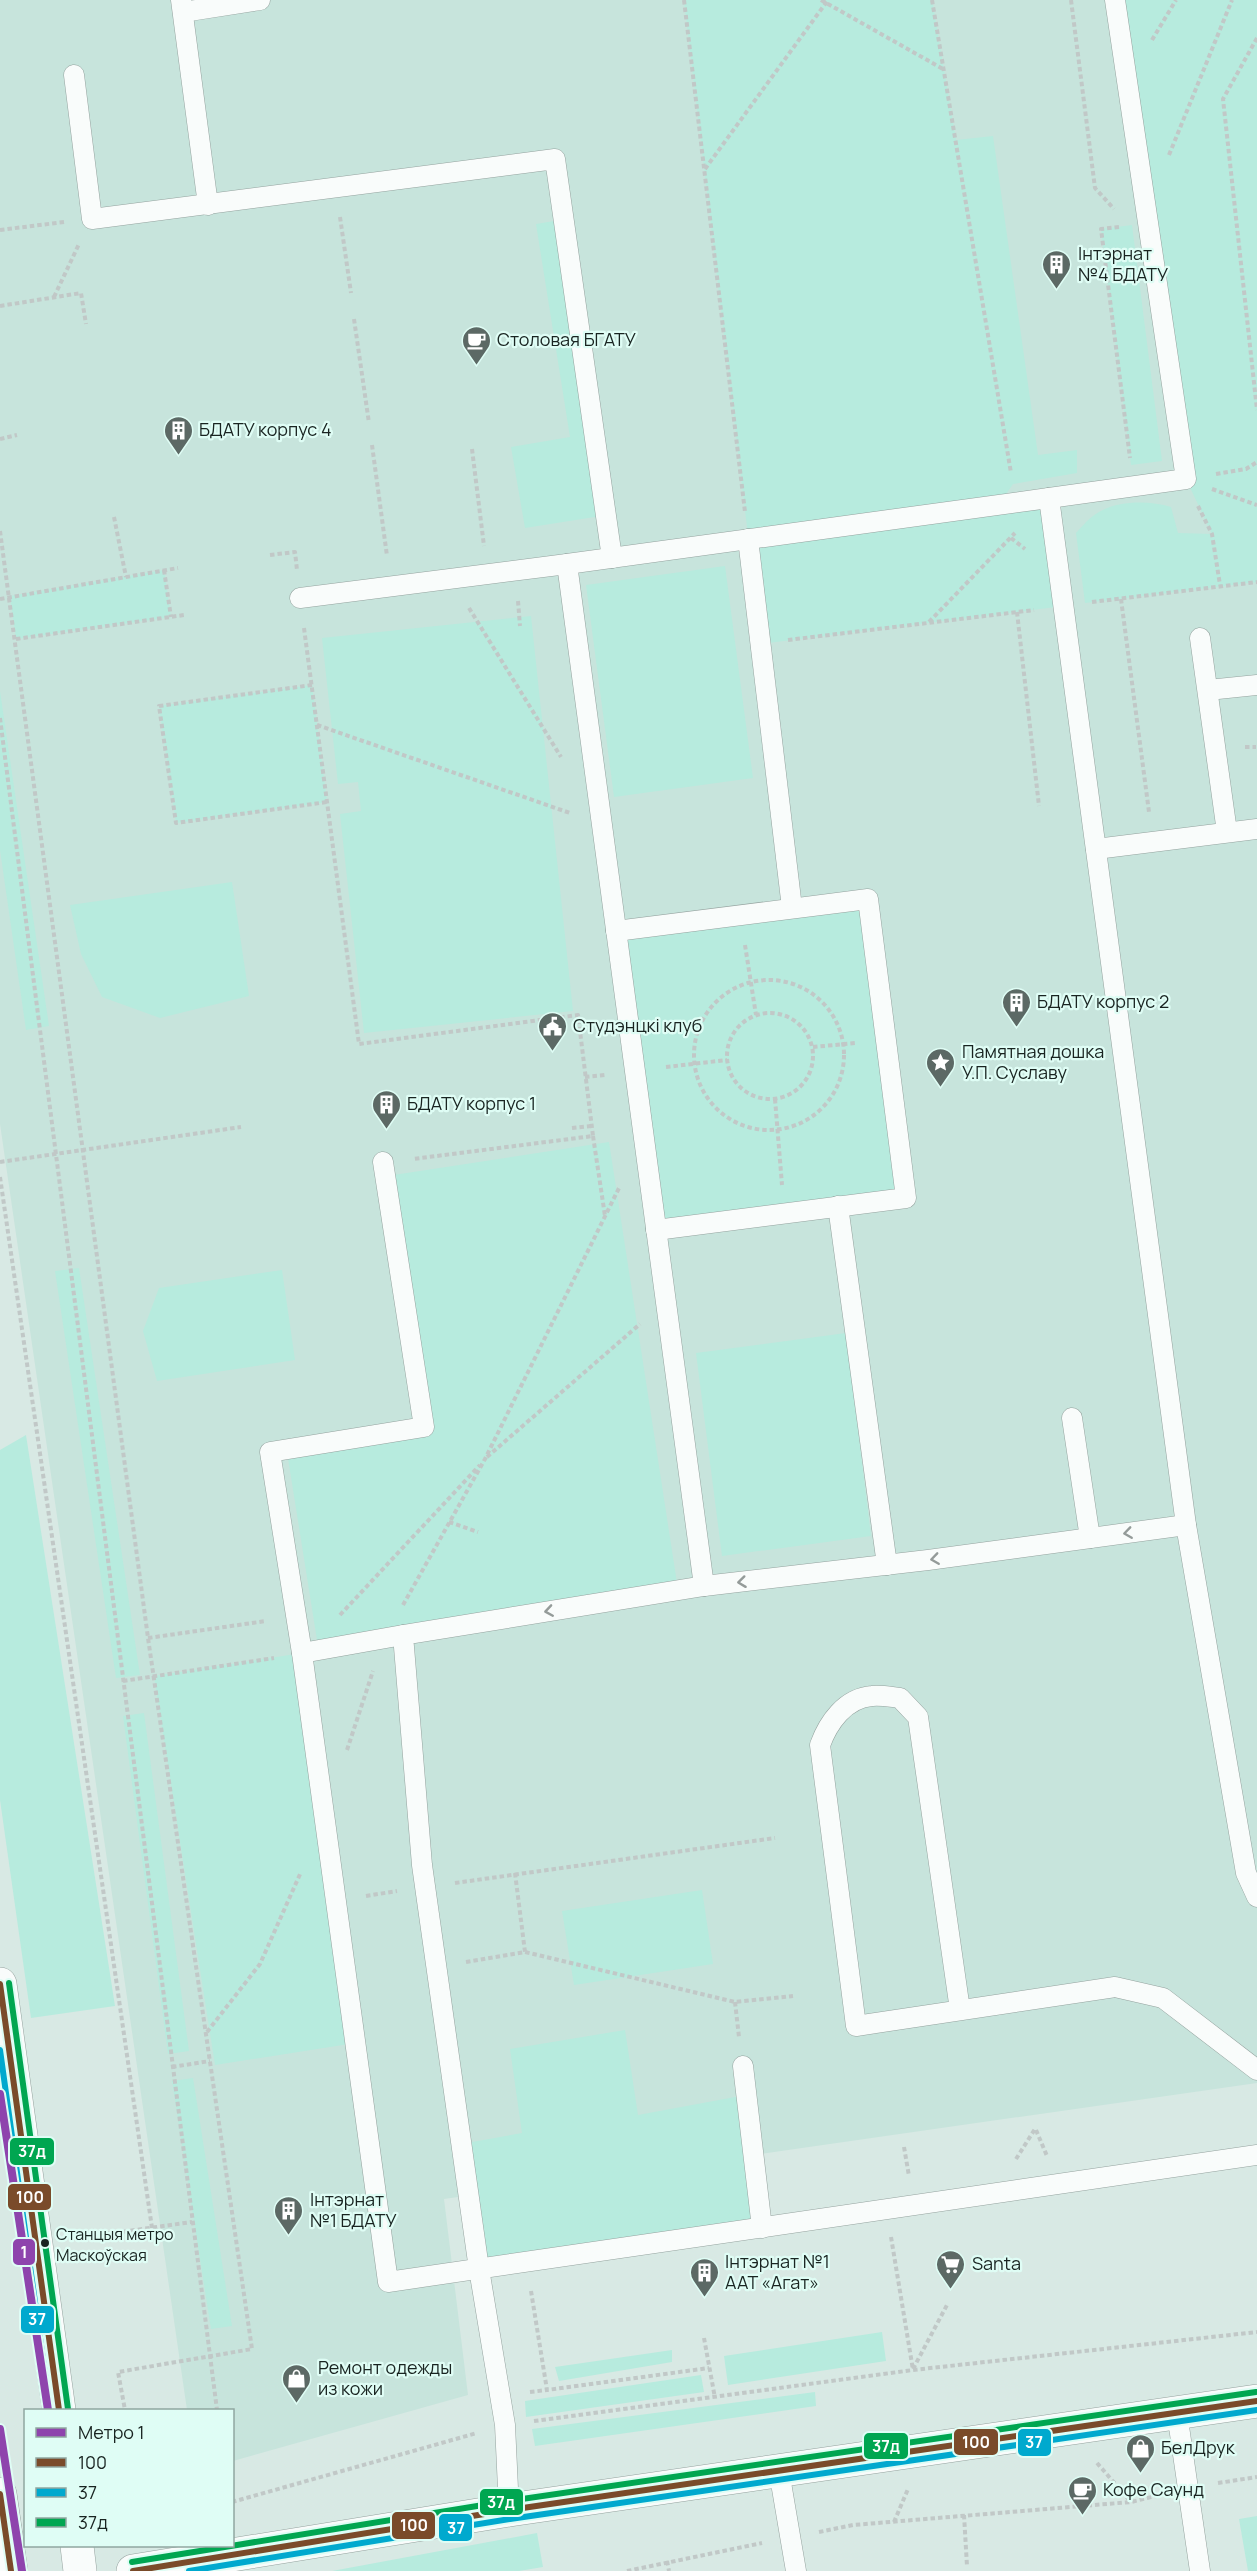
<svg xmlns="http://www.w3.org/2000/svg" width="1257" height="2571" viewBox="0 0 1257 2571" font-family="Manrope,sans-serif">
  <rect width="100%" height="100%" fill="#d8e9e4"/>
  <!-- built -->
  <polygon fill="#c7e4dc" points="0,0 1257,0 1257,2083 444,2199 468,2395 233,2461 232,2410 187,2410 0,1124"/>
  <!-- green -->
  <g fill="#b7ebde">
    <polygon points="684,0 932,0 956,140 993,136 1038,455 1077,450 1077,473 1013,484 1002,500 1049,498 1064,606 761,644"/>
    <path d="M1122,0h135v582l-172,21 -9,-70c5,-5 11,-13 17,-17 20,-16 55,-16 78,-9l7,26 34,1 -26,-55z"/>
    <polygon points="554,221 601,516 525,528 511,447 570,437 536,224"/>
    <polygon points="1132,225 1162,461 1131,465 1101,229"/>
    <polygon points="725,566 753,778 614,797 586,585"/>
    <polygon points="164,570 171,617 16,639 10,596"/>
    <polygon points="531,616 573,1011 364,1033 340,814 361,811 358,782 338,784 322,638"/>
    <polygon points="312,685 327,802 176,823 159,706"/>
    <polygon points="0,691 49,1026 26,1030 0,850"/>
    <polygon points="232,882 249,996 160,1018 102,997 81,954 70,905"/>
    <polygon points="868,899 906,1198 656,1230 616,931"/>
    <polygon points="609,1142 677,1583 317,1640 287,1452 426,1430 387,1176"/>
    <polygon points="79,1268 140,1675 116,1678 55,1271"/>
    <polygon points="282,1270 295,1360 157,1381 143,1331 159,1288"/>
    <polygon points="846,1333 871,1536 722,1556 696,1353"/>
    <polygon points="26,1435 115,2006 31,2018 0,1800 0,1450"/>
    <polygon points="302,1653 349,2044 215,2065 154,1676"/>
    <polygon points="144,1713 189,2051 168,2054 123,1716"/>
    <polygon points="702,1890 713,1964 574,1985 562,1911"/>
    <polygon points="625,2030 638,2115 746,2095 762,2228 479,2269 461,2144 522,2133 510,2049"/>
    <polygon points="193,2078 232,2326 211,2329 172,2081"/>
    <polygon points="882,2332 886,2361 728,2385 724,2356"/>
    <polygon points="672,2350 672,2362 559,2381 555,2367"/>
    <polygon points="701,2375 704,2392 526,2417 525,2401"/>
    <polygon points="815,2392 816,2406 535,2446 532,2429"/>
    <polygon points="1257,2516 1257,2571 1248,2571 1239,2519"/>
    <polygon points="537,2533 543,2567 519,2571 332,2571"/>
  </g>
  <g fill="none" stroke-linecap="round" stroke-linejoin="round">
    <defs>
      <g id="lane">
        <polyline points="181,0 208,205"/>
        <polyline points="183,12 260,0"/>
        <polyline points="74,75 92,219 555,159 612,558"/>
        <polyline points="1049,498 1186,479 1115,0"/>
        <polyline points="748,539 792,908"/>
        <polyline points="300,598 567,564"/>
        <polyline points="1200,638 1227,832"/>
        <polyline points="1208,690 1257,685"/>
        <polyline points="1096,849 1257,829"/>
        <polyline points="616,931 868,899 906,1198 656,1230"/>
        <polyline points="383,1162 424,1427 270,1452 302,1653 388,2282 1257,2155"/>
        <polyline points="838,1206 887,1565"/>
        <polyline points="1072,1418 1090,1538"/>
        <polyline points="704,1586 567,564 1049,498 1186,1525 1246,1873 1257,1897"/>
        <polyline points="302,1653 403,1635"/>
        <path d="M960,2010l-42,-293 -18,-19c-9,-1 -19,-3 -28,-2 -27,2 -44,27 -52,49l36,281 259,-39 48,11 94,72"/>
        <polyline points="743,2066 762,2228"/>
        <polyline points="1177,2413 1200,2571"/>
        <polyline points="779,2471 796,2571"/>
        <polyline points="509,2510 505,2425 479,2269 422,1865 403,1635 704,1586 928,1560 1186,1525"/>
      </g>
      <polyline id="secondary" points="133,2571 509,2510 1257,2401"/>
      <g id="primary">
        <polyline points="0,1984 59,2410"/>
        <polyline points="0,2494 11,2571"/>
        <polyline points="77,2546 80,2571"/>
      </g>
    </defs>
    <!-- lane casing -->
    <use href="#lane" stroke="#94a29e" stroke-width="21"/>
    <!-- secondary casing -->
    <use href="#secondary" stroke="#94a29e" stroke-width="34"/>
    <!-- primary casing -->
    <use href="#primary" stroke="#94a29e" stroke-width="34"/>
    <!-- path -->
    <g stroke="#c1c8c7" stroke-width="4" stroke-dasharray="4.5 3" stroke-linecap="butt">
      <polyline points="684,0 745,512"/>
      <polyline points="821,0 943,69"/>
      <polyline points="932,0 1011,473"/>
      <polyline points="1071,0 1095,188 1114,209"/>
      <polyline points="1257,38 1223,99 1257,410"/>
      <polyline points="1152,40 1176,0"/>
      <polyline points="1169,155 1232,0"/>
      <polyline points="705,169 828,0"/>
      <polyline points="340,217 351,293"/>
      <polyline points="1119,227 1101,229 1130,458"/>
      <polyline points="0,230 64,222"/>
      <polyline points="54,297 79,244"/>
      <polyline points="0,306 81,293 86,324"/>
      <polyline points="354,319 369,423"/>
      <polyline points="0,439 17,435"/>
      <polyline points="372,445 387,556"/>
      <polyline points="472,449 484,546"/>
      <polyline points="1216,474 1246,469 1257,462"/>
      <polyline points="1212,489 1257,505"/>
      <polyline points="1198,506 1212,534 1220,585"/>
      <polyline points="114,517 126,577"/>
      <polyline points="0,531 148,1638 252,2349 118,2372 125,2410"/>
      <polyline points="1011,538 1025,549"/>
      <polyline points="270,555 295,552 297,570"/>
      <polyline points="164,570 171,617"/>
      <polyline points="0,599 178,568"/>
      <polyline points="1121,599 1149,812"/>
      <polyline points="518,601 520,626"/>
      <polyline points="1092,602 1257,582"/>
      <polyline points="469,608 561,757"/>
      <polyline points="1017,612 1039,806"/>
      <polyline points="929,622 1015,533"/>
      <polyline points="304,628 359,1044 578,1015 593,1136 413,1159"/>
      <polyline points="16,639 184,615"/>
      <polyline points="788,640 1034,610"/>
      <polyline points="312,685 159,706 176,823 327,802"/>
      <polyline points="0,718 217,2410"/>
      <polyline points="317,725 570,813"/>
      <polyline points="1245,747 1256,747"/>
      <polyline points="745,945 756,1015"/>
      <circle cx="769" cy="1055" r="75"/>
      <circle cx="770" cy="1056" r="43"/>
      <polyline points="813,1047 856,1043"/>
      <polyline points="666,1067 727,1060"/>
      <polyline points="585,1077 605,1075"/>
      <polyline points="775,1099 782,1185"/>
      <polyline points="572,1128 591,1126"/>
      <polyline points="593,1136 605,1216"/>
      <polyline points="0,1162 241,1127"/>
      <polyline points="0,1177 152,2228"/>
      <polyline points="487,1457 640,1324"/>
      <polyline points="449,1522 478,1532"/>
      <polyline points="403,1605 485,1459 619,1188"/>
      <polyline points="340,1615 480,1465"/>
      <polyline points="148,1638 266,1621"/>
      <polyline points="123,1681 274,1658"/>
      <polyline points="347,1750 373,1671"/>
      <polyline points="515,1873 525,1952"/>
      <polyline points="455,1883 775,1838"/>
      <polyline points="366,1896 397,1891"/>
      <polyline points="466,1962 525,1952 735,2002 793,1996"/>
      <polyline points="735,2002 739,2037"/>
      <polyline points="207,2032 260,1964 301,1872"/>
      <polyline points="172,2067 210,2061"/>
      <polyline points="1036,2130 1047,2156"/>
      <polyline points="904,2147 909,2176"/>
      <polyline points="1016,2159 1035,2129"/>
      <polyline points="891,2237 913,2370"/>
      <polyline points="71,2239 192,2222"/>
      <polyline points="531,2291 547,2390 709,2368"/>
      <polyline points="704,2338 715,2398"/>
      <polyline points="913,2369 947,2305"/>
      <polyline points="530,2392 547,2390"/>
      <polyline points="534,2421 913,2370 1257,2332"/>
      <polyline points="1097,2463 1131,2502"/>
      <polyline points="1218,2483 1257,2477"/>
      <polyline points="232,2502 477,2433"/>
      <polyline points="964,2515 967,2566"/>
      <polyline points="894,2522 908,2489"/>
      <polyline points="819,2532 853,2525 1131,2502 1160,2495"/>
      <polyline points="667,2561 669,2571"/>
      <polyline points="627,2571 762,2543"/>
    </g>
    <!-- lane -->
    <use href="#lane" stroke="#f9fcfb" stroke-width="20"/>
    <!-- secondary -->
    <use href="#secondary" stroke="#f9fcfb" stroke-width="33"/>
    <!-- primary -->
    <use href="#primary" stroke="#f9fcfb" stroke-width="33"/>
    <defs>
      <g id="bus-1">
        <polyline points="0,1984 59,2410"/>
        <polyline points="0,2494 11,2571"/>
        <polyline points="133,2571 509,2510 1257,2401"/>
      </g>
      <g id="bus-2">
        <polyline points="0,2050 50,2410"/>
        <polyline points="189,2571 510,2519 1257,2410"/>
      </g>
      <g id="bus-3">
        <polyline points="9,1983 68,2409"/>
        <polyline points="9,2493 20,2570"/>
        <polyline points="132,2562 508,2501 1256,2392"/>
      </g>
    </defs>
    <!-- bus-1 casing -->
    <use href="#bus-1" stroke="#dffdf5" stroke-width="10"/>
    <!-- bus-2 casing -->
    <use href="#bus-2" stroke="#dffdf5" stroke-width="10"/>
    <!-- bus-3 casing -->
    <use href="#bus-3" stroke="#dffdf5" stroke-width="10"/>
    <!-- bus-1 -->
    <use href="#bus-1" stroke="#7a4b2a" stroke-width="6"/>
    <!-- bus-2 -->
    <use href="#bus-2" stroke="#00a9ce" stroke-width="6"/>
    <!-- bus-3 -->
    <use href="#bus-3" stroke="#00a651" stroke-width="6"/>
    <defs>
      <g id="metro-1">
        <polyline points="0,2094 48,2410"/>
        <polyline points="0,2429 22,2571"/>
      </g>
    </defs>
    <!-- metro-1 casing -->
    <use href="#metro-1" stroke="#dffdf5" stroke-width="12"/>
    <!-- metro-1 -->
    <use href="#metro-1" stroke="#8e44ad" stroke-width="8"/>
  </g>
  <!-- one-way arrows -->
  <defs><path id="oneway-chevron" d="M-2-3.5L2.5 0L-2 3.5" fill="none" stroke-width="1.6" stroke-linecap="round" stroke-linejoin="round" transform="scale(1.5)"/></defs>
  <g stroke="#949b99">
    <use href="#oneway-chevron" transform="translate(1128 1533) rotate(172)"/>
    <use href="#oneway-chevron" transform="translate(935 1559) rotate(172)"/>
    <use href="#oneway-chevron" transform="translate(742 1582) rotate(173)"/>
    <use href="#oneway-chevron" transform="translate(549 1611) rotate(171)"/>
  </g>
  <!-- icons -->
  <defs>
    <symbol id="building-pin" viewBox="-11 -11 22 30"><path d="M0 17L-7.5 6A9.5 9.5 0 1 1 7.5 6Z" fill="#5c6965" stroke="#dffdf5"/><path d="M-4-6H4V6H1V3H-1V6H-4ZM-2.5-4.3h1.7v1.8h-1.7ZM.8-4.3h1.7v1.8H.8ZM-2.5-1h1.7V.8h-1.7ZM.8-1h1.7V.8H.8Z" fill="#fff"/></symbol>
    <symbol id="cafe-pin" viewBox="-11 -11 22 30"><path d="M0 17L-7.5 6A9.5 9.5 0 1 1 7.5 6Z" fill="#5c6965" stroke="#dffdf5"/><path d="M-5.5-4.5H6V0H3Q3 3.5 0 3.5H-2.5Q-5.5 3.5-5.5 0ZM3-3.2v2h1.7v-2ZM-6 4.5H4V6H-6Z" fill="#fff"/></symbol>
    <symbol id="civic-pin" viewBox="-11 -11 22 30"><path d="M0 17L-7.5 6A9.5 9.5 0 1 1 7.5 6Z" fill="#5c6965" stroke="#dffdf5"/><path d="M-.6-6.5H3V-4.5H.6V-3L4-1V1h2V6H-6V1h2V-1L-.6-3ZM-1.2 2.5V6h2.4V2.5Z" fill="#fff"/></symbol>
    <symbol id="sight-pin" viewBox="-11 -11 22 30"><path d="M0 17L-7.5 6A9.5 9.5 0 1 1 7.5 6Z" fill="#5c6965" stroke="#dffdf5"/><path d="M0-6L1.8-2.2L6-1.7L2.9 1.2L3.7 5.4L0 3.3L-3.7 5.4L-2.9 1.2L-6-1.7L-1.8-2.2Z" fill="#fff"/></symbol>
    <symbol id="supermarket-pin" viewBox="-11 -11 22 30"><path d="M0 17L-7.5 6A9.5 9.5 0 1 1 7.5 6Z" fill="#5c6965" stroke="#dffdf5"/><path d="M-6-5.5h2.5l.6 2H6L4.5 2H-2.5L-4.4-4H-6ZM-1.5 3.2a1.3 1.3 0 1 0 .1 0ZM3 3.2a1.3 1.3 0 1 0 .1 0Z" fill="#fff"/></symbol>
    <symbol id="shop-pin" viewBox="-11 -11 22 30"><path d="M0 17L-7.5 6A9.5 9.5 0 1 1 7.5 6Z" fill="#5c6965" stroke="#dffdf5"/><path d="M-5-2.5h2.3a2.7 3.5 0 0 1 5.4 0H5L5.5 6h-11ZM-1.5-2.5h3a1.5 2.3 0 0 0-3 0Z" fill="#fff"/></symbol>
  </defs>
  <g fill-rule="evenodd">
    <use href="#building-pin" x="1040" y="248" width="33" height="45"/>
    <use href="#cafe-pin" x="460" y="324" width="33" height="45"/>
    <use href="#building-pin" x="162" y="414" width="33" height="45"/>
    <use href="#building-pin" x="1000" y="986" width="33" height="45"/>
    <use href="#civic-pin" x="536" y="1010" width="33" height="45"/>
    <use href="#sight-pin" x="924" y="1046" width="33" height="45"/>
    <use href="#building-pin" x="370" y="1088" width="33" height="45"/>
    <use href="#building-pin" x="272" y="2194" width="33" height="45"/>
    <use href="#supermarket-pin" x="934" y="2248" width="33" height="45"/>
    <use href="#building-pin" x="688" y="2256" width="33" height="45"/>
    <use href="#shop-pin" x="280" y="2362" width="33" height="45"/>
    <use href="#shop-pin" x="1124" y="2432" width="33" height="45"/>
    <use href="#cafe-pin" x="1066" y="2474" width="33" height="45"/>
  </g>
  <!-- markers -->
  <circle fill="#192421" stroke="#dffdf5" stroke-width="2" cx="45" cy="2243" r="5"/>
  <g text-anchor="middle" stroke-width="4.5" stroke-linejoin="round" paint-order="stroke">
    <!-- bus labels -->
    <g font-size="16" fill="#192421" stroke="#dffdf5" text-anchor="start">
      <text x="56" y="2240">Станцыя метро<tspan x="56" dy="21">Маскоўская</tspan></text>
    </g>
    <!-- poi labels -->
    <g font-size="18" fill="#192421" stroke="#dffdf5" text-anchor="start">
      <text x="1078" y="260">Інтэрнат<tspan x="1078" dy="21">№4 БДАТУ</tspan></text>
      <text x="497" y="346">Столовая БГАТУ</text>
      <text x="199" y="436">БДАТУ корпус 4</text>
      <text x="1037" y="1008">БДАТУ корпус 2</text>
      <text x="573" y="1032">Студэнцкі клуб</text>
      <text x="962" y="1058">Памятная дошка<tspan x="962" dy="21">У.П. Суславу</tspan></text>
      <text x="407" y="1110">БДАТУ корпус 1</text>
      <text x="310" y="2206">Інтэрнат<tspan x="310" dy="21">№1 БДАТУ</tspan></text>
      <text x="725" y="2268">Інтэрнат №1<tspan x="725" dy="21">ААТ «Агат»</tspan></text>
      <text x="972" y="2270">Santa</text>
      <text x="318" y="2374">Ремонт одежды<tspan x="318" dy="21">из кожи</tspan></text>
      <text x="1161" y="2454">БелДрук</text>
      <text x="1103" y="2496">Кофе Саунд</text>
    </g>
  </g>
  <g stroke="#dffdf5" stroke-width="2">
    <rect x="9" y="2137" width="46" height="29" rx="6" fill="#00a651"/>
    <rect x="7" y="2183" width="45" height="28" rx="6" fill="#7a4b2a"/>
    <rect x="12" y="2238" width="24" height="28" rx="6" fill="#8e44ad"/>
    <rect x="20" y="2305" width="35" height="29" rx="6" fill="#00a9ce"/>
    <rect x="953" y="2428" width="46" height="28" rx="6" fill="#7a4b2a"/>
    <rect x="1017" y="2428" width="35" height="29" rx="6" fill="#00a9ce"/>
    <rect x="863" y="2432" width="46" height="28" rx="6" fill="#00a651"/>
    <rect x="479" y="2488" width="45" height="28" rx="6" fill="#00a651"/>
    <rect x="391" y="2511" width="45" height="29" rx="6" fill="#7a4b2a"/>
    <rect x="438" y="2513" width="35" height="29" rx="6" fill="#00a9ce"/>
  </g>
  <g font-size="16" text-anchor="middle" font-weight="bold" fill="#fff">
    <text x="32" y="2157">37д</text>
    <text x="30" y="2203">100</text>
    <text x="24" y="2258">1</text>
    <text x="37" y="2325">37</text>
    <text x="976" y="2448">100</text>
    <text x="1034" y="2448">37</text>
    <text x="886" y="2452">37д</text>
    <text x="501" y="2508">37д</text>
    <text x="414" y="2531">100</text>
    <text x="456" y="2534">37</text>
  </g>
  <!-- legend -->
  <rect x="24" y="2409" width="210" height="138" fill="#dffdf5" stroke="#90a6a0" stroke-width="1.5"/>
  <rect x="36" y="2428" width="30" height="9" fill="#8e44ad" stroke="#90a6a0" stroke-width="1.5"/>
  <text x="78" y="2439" font-size="18" fill="#192421">Метро 1</text>
  <rect x="36" y="2458" width="30" height="9" fill="#7a4b2a" stroke="#90a6a0" stroke-width="1.5"/>
  <text x="78" y="2469" font-size="18" fill="#192421">100</text>
  <rect x="36" y="2488" width="30" height="9" fill="#00a9ce" stroke="#90a6a0" stroke-width="1.5"/>
  <text x="78" y="2499" font-size="18" fill="#192421">37</text>
  <rect x="36" y="2518" width="30" height="9" fill="#00a651" stroke="#90a6a0" stroke-width="1.5"/>
  <text x="78" y="2529" font-size="18" fill="#192421">37д</text>
</svg>
